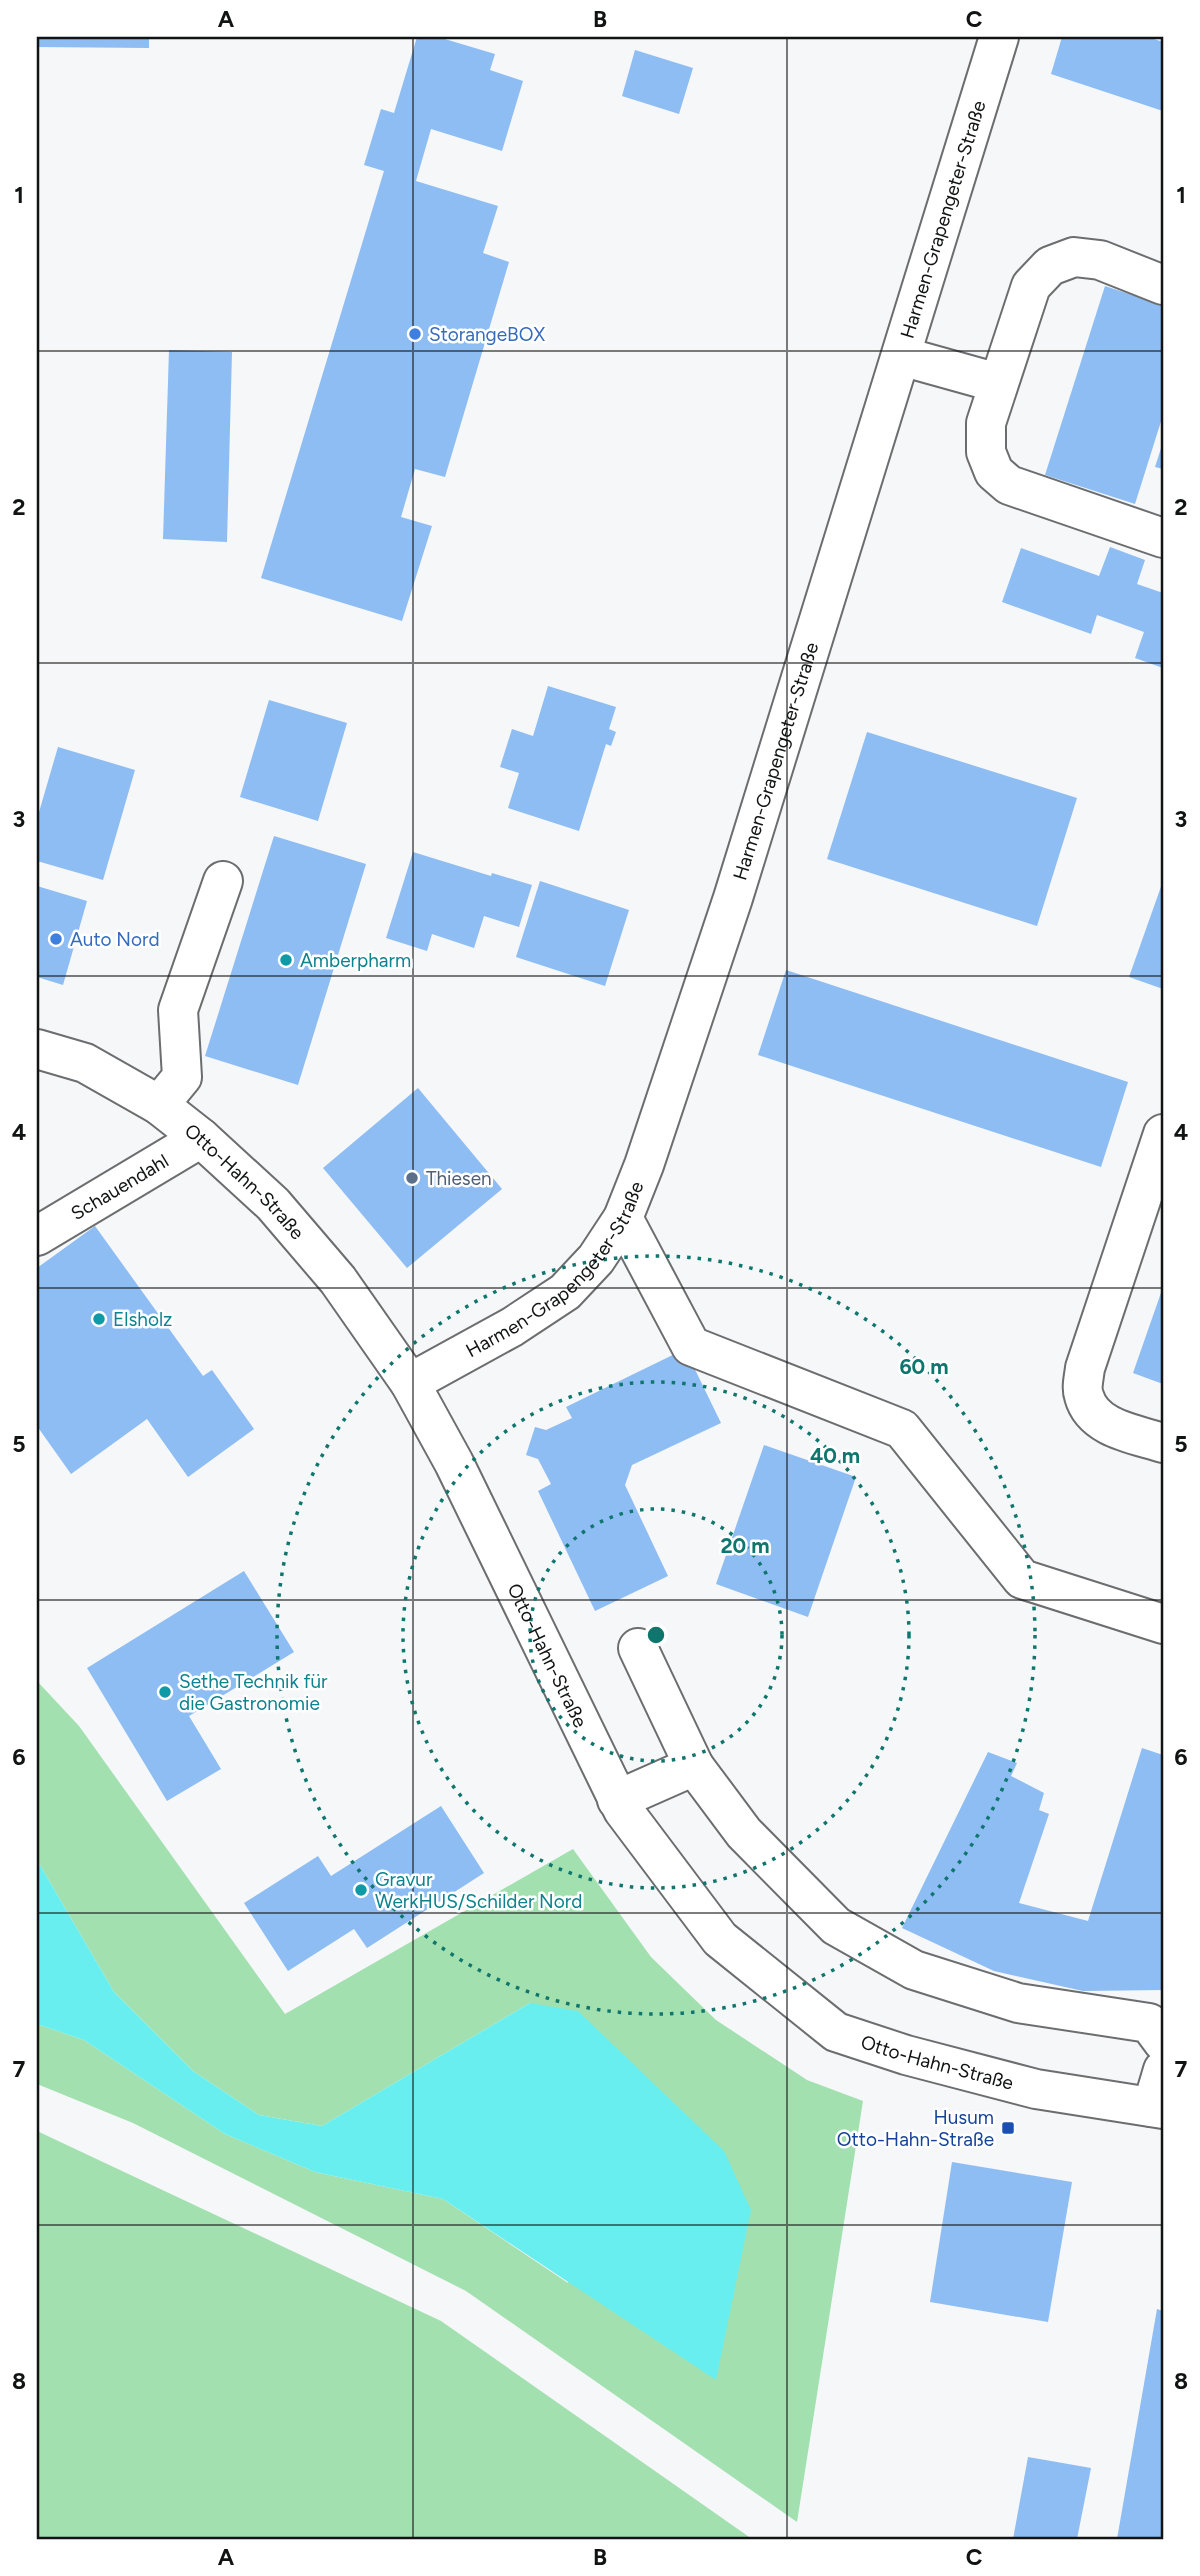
<svg xmlns="http://www.w3.org/2000/svg" width="1200" height="2576" viewBox="0 0 1200 2576" font-family="Figtree,sans-serif">
  <rect width="100%" height="100%" fill="#f5f7f9"/>
  <!-- green -->
  <g fill="#a2e0af">
    <polygon points="37,1681 79,1726 285,2014 573,1849 651,1957 716,2020 807,2080 863,2101 797,2522 466,2291 133,2123 37,2084 37,2024 84,2040 225,2134 315,2172 443,2199 568,2283 530,2003 322,2126 259,2115 193,2071 114,1992 37,1860"/>
    <polygon points="37,2131 441,2321 752,2539 37,2539"/>
  </g>
  <!-- water -->
  <polygon fill="#69eeef" points="37,1860 114,1992 193,2071 259,2115 322,2126 530,2003 578,2011 724,2151 751,2210 716,2380 443,2199 315,2172 225,2134 84,2040 37,2024"/>
  <!-- building -->
  <g fill="#8dbdf3">
    <polygon points="37,37 149,37 149,48 37,47"/>
    <polygon points="417,37 438,37 495,54 490,70 523,81 502,151 431,129 416,181 498,206 483,253 509,262 445,477 415,469 401,517 432,526 402,621 261,578 384,171 364,165 381,109 394,113"/>
    <polygon points="1062,37 1148,37 1163,42 1163,111 1051,74"/>
    <polygon points="635,50 693,68 679,114 622,96"/>
    <polygon points="1105,286 1163,305 1163,415 1135,504 1045,475"/>
    <polygon points="169,350 232,352 227,542 163,539"/>
    <polygon points="1163,442 1163,469 1155,467"/>
    <polygon points="1110,547 1145,560 1137,584 1163,593 1163,668 1135,658 1144,632 1097,615 1091,634 1002,602 1021,548 1099,576"/>
    <polygon points="548,686 616,707 609,729 616,732 611,746 606,744 579,831 508,808 519,773 500,767 512,729 533,736"/>
    <polygon points="269,700 347,723 318,821 240,797"/>
    <polygon points="867,732 1077,798 1037,926 827,859"/>
    <polygon points="58,747 135,770 103,880 37,861 37,819"/>
    <polygon points="274,836 366,864 298,1085 205,1056"/>
    <polygon points="413,852 491,876 492,873 532,885 519,927 484,916 474,948 432,934 427,951 386,938"/>
    <polygon points="540,881 629,910 605,986 516,957"/>
    <polygon points="1163,881 1163,989 1129,977"/>
    <polygon points="37,886 87,901 63,985 37,977"/>
    <polygon points="786,970 1128,1082 1101,1167 758,1055"/>
    <polygon points="418,1088 502,1189 407,1268 323,1168"/>
    <polygon points="95,1226 203,1376 212,1370 254,1429 188,1477 147,1419 71,1474 37,1426 37,1268"/>
    <polygon points="1163,1287 1163,1384 1133,1373"/>
    <polygon points="685,1349 721,1423 632,1465 625,1485 668,1576 595,1611 538,1491 551,1484 538,1459 526,1455 535,1427 546,1430 572,1418 566,1407"/>
    <polygon points="764,1445 856,1477 808,1617 716,1584"/>
    <polygon points="244,1571 294,1652 189,1716 221,1769 167,1801 87,1668"/>
    <polygon points="1142,1748 1163,1755 1163,1990 1083,1991 994,1971 902,1928 988,1752 1017,1763 1011,1776 1044,1793 1039,1810 1049,1814 1019,1903 1088,1921"/>
    <polygon points="441,1806 484,1873 367,1948 354,1929 288,1971 244,1903 318,1856 331,1876"/>
    <polygon points="952,2162 1072,2182 1048,2322 930,2302"/>
    <polygon points="1157,2309 1163,2311 1163,2539 1117,2539"/>
    <polygon points="1028,2457 1091,2468 1077,2539 1013,2539"/>
  </g>
  <g fill="none" stroke-linecap="round" stroke-linejoin="round">
    <defs>
      <g id="minor">
        <polyline points="1163,285 1100,260 1074,257 1050,266 1031,286 986,423 986,452 994,472 1009,485 1163,538"/>
        <polyline points="901,356 998,383"/>
        <path id="s1" d="M37,1049l48,14 74,42 42,33 72,66 65,76 72,103 44,80 169,347 97,129 116,93 70,23 130,34 127,20"/>
        <polyline points="159,1105 182,1077 178,1010 223,881"/>
        <path d="M1163,1134l-78,234c-1,9 -4,20 -1,28 9,33 51,38 79,47"/>
        <polyline points="623,1218 691,1346 902,1429 1022,1579 1163,1624"/>
        <path id="s2" d="M37,1236l164,-98"/>
        <path id="s3" d="M410,1383l102,-56 53,-35 31,-33 27,-41 21,-53 89,-267 266,-861"/>
        <polyline points="638,1648 694,1766"/>
        <polyline points="617,1800 694,1766 744,1833 836,1926 914,1970 1018,2003 1149,2023 1163,2042"/>
        <polyline points="1152,2107 1163,2070"/>
      </g>
    </defs>
    <!-- minor casing -->
    <use href="#minor" stroke="#6c6d6f" stroke-width="42"/>
    <!-- minor -->
    <use href="#minor" stroke="#fff" stroke-width="38"/>
  </g>
  <!-- grid -->
  <path fill="none" stroke="#121313" stroke-width="2" stroke-opacity="0.55" d="M413,37v2502M787,37v2502M37,351h1126M37,663h1126M37,976h1126M37,1288h1126M37,1600h1126M37,1913h1126M37,2225h1126"/>
  <!-- distance rings -->
  <g fill="none" stroke="#0f766e" stroke-width="3.5" stroke-dasharray="3.5 7">
    <circle cx="656" cy="1635" r="126"/>
    <circle cx="656" cy="1635" r="253"/>
    <circle cx="656" cy="1635" r="379"/>
  </g>
  <!-- markers -->
  <g fill="#3f7fe0" stroke="#fff" stroke-width="2.5">
    <circle cx="415" cy="334" r="7"/>
    <circle cx="56" cy="939" r="7"/>
  </g>
  <g fill="#0f9aa8" stroke="#fff" stroke-width="2.5">
    <circle cx="286" cy="960" r="7"/>
    <circle cx="99" cy="1319" r="7"/>
    <circle cx="165" cy="1692" r="7"/>
    <circle cx="361" cy="1890" r="7"/>
  </g>
  <circle fill="#5c6f8a" stroke="#fff" stroke-width="2.5" cx="412" cy="1178" r="7"/>
  <rect fill="#1a4fb4" stroke="#fff" stroke-width="2.5" x="1001" y="2121" width="14" height="14" rx="3.5"/>
  <g text-anchor="middle" stroke-width="5" stroke-linejoin="round" paint-order="stroke">
    <!-- street labels -->
    <g font-size="19" fill="#121313" stroke="#fff">
      <text dy="7" stroke="none"><textPath href="#s3" startOffset="1323">Harmen-Grapengeter-Straße</textPath></text>
      <text dy="7" stroke="none"><textPath href="#s3" startOffset="756">Harmen-Grapengeter-Straße</textPath></text>
      <text dy="7" stroke="none"><textPath href="#s1" startOffset="250">Otto-Hahn-Straße</textPath></text>
      <text dy="7" stroke="none"><textPath href="#s2" startOffset="96">Schauendahl</textPath></text>
      <text dy="7" stroke="none"><textPath href="#s3" startOffset="189">Harmen-Grapengeter-Straße</textPath></text>
      <text dy="7" stroke="none"><textPath href="#s1" startOffset="817">Otto-Hahn-Straße</textPath></text>
      <text dy="7" stroke="none"><textPath href="#s1" startOffset="1405">Otto-Hahn-Straße</textPath></text>
    </g>
    <!-- shop labels -->
    <g font-size="19" fill="#366cbe" stroke="#fff" text-anchor="start">
      <text x="429" y="341">StorangeBOX</text>
      <text x="70" y="946">Auto Nord</text>
    </g>
    <!-- culture labels -->
    <g font-size="19" fill="#0d838f" stroke="#fff" text-anchor="start">
      <text x="300" y="967">Amberpharm</text>
      <text x="113" y="1326">Elsholz</text>
      <text x="179" y="1688">Sethe Technik für<tspan x="179" dy="22">die Gastronomie</tspan></text>
      <text x="375" y="1886">Gravur<tspan x="375" dy="22">WerkHUS/Schilder Nord</tspan></text>
    </g>
    <!-- service labels -->
    <g font-size="19" fill="#4e5e75" stroke="#fff" text-anchor="start">
      <text x="426" y="1185">Thiesen</text>
    </g>
    <!-- transit labels -->
    <g font-size="19" fill="#164399" stroke="#fff" text-anchor="end">
      <text x="994" y="2124">Husum<tspan x="994" dy="22">Otto-Hahn-Straße</tspan></text>
    </g>
  </g>
  <circle cx="656" cy="1635" r="10" fill="#0f766e" stroke="#fff" stroke-width="3.5"/>
  <g font-size="21" text-anchor="middle" font-weight="bold" fill="#0f766e" stroke="#fff" stroke-width="5" stroke-linejoin="round" paint-order="stroke">
    <text x="924" y="1374">60 m</text>
    <text x="835" y="1463">40 m</text>
    <text x="745" y="1553">20 m</text>
  </g>
  <!-- border -->
  <rect width="1200" height="2576" fill="none" stroke="#ffffff" stroke-width="77"/>
  <rect x="38" y="38" width="1124" height="2500" fill="none" stroke="#121313" stroke-width="2.5"/>
  <g font-size="23" text-anchor="middle" font-weight="bold" fill="#121313">
    <text x="226" y="27">A</text>
    <text x="600" y="27">B</text>
    <text x="974" y="27">C</text>
    <text x="19" y="203">1</text>
    <text x="1181" y="203">1</text>
    <text x="19" y="515">2</text>
    <text x="1181" y="515">2</text>
    <text x="19" y="827">3</text>
    <text x="1181" y="827">3</text>
    <text x="19" y="1140">4</text>
    <text x="1181" y="1140">4</text>
    <text x="19" y="1452">5</text>
    <text x="1181" y="1452">5</text>
    <text x="19" y="1765">6</text>
    <text x="1181" y="1765">6</text>
    <text x="19" y="2077">7</text>
    <text x="1181" y="2077">7</text>
    <text x="19" y="2389">8</text>
    <text x="1181" y="2389">8</text>
    <text x="226" y="2565">A</text>
    <text x="600" y="2565">B</text>
    <text x="974" y="2565">C</text>
  </g>
</svg>
